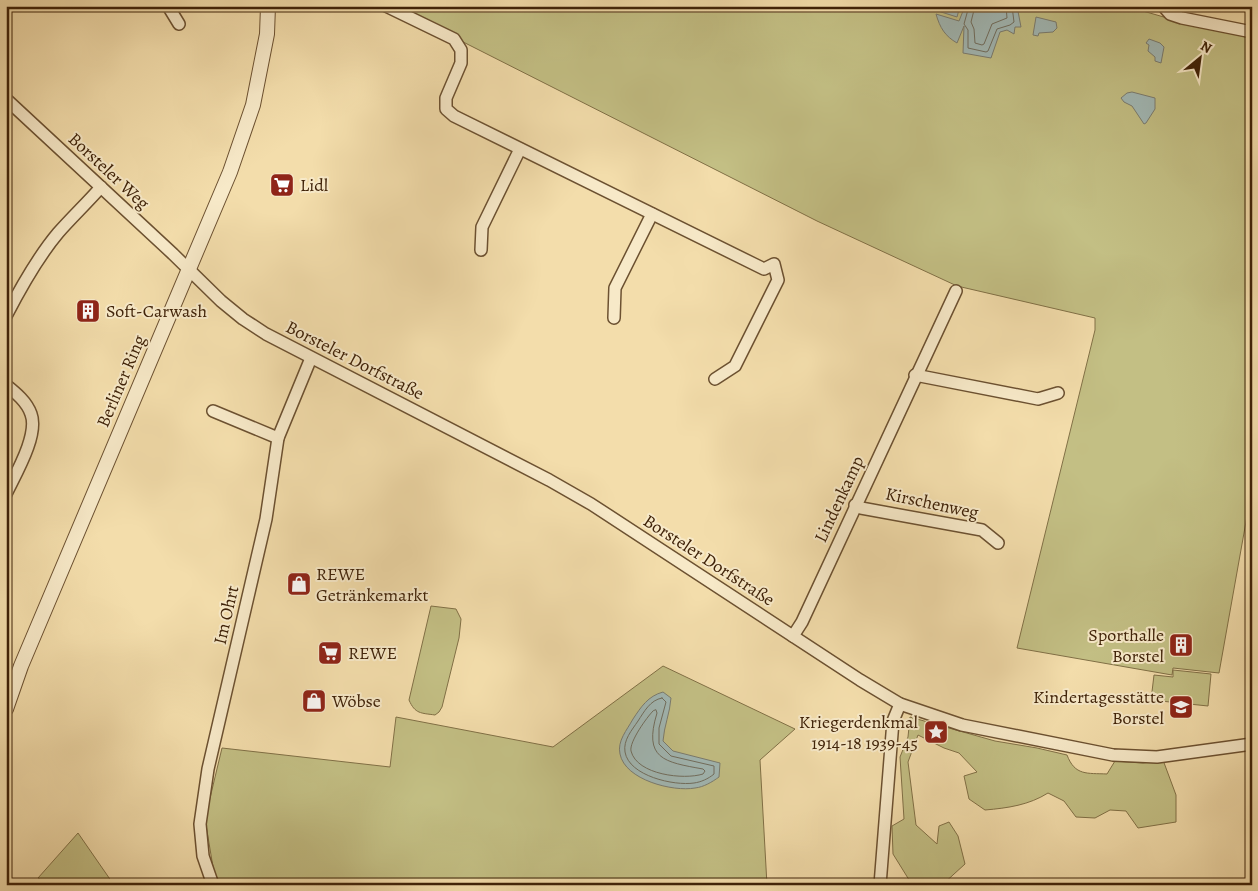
<svg xmlns="http://www.w3.org/2000/svg" width="1258" height="891" viewBox="0 0 1258 891" font-family="Alegreya,serif">
  <rect width="100%" height="100%" fill="#f3ddab"/>
  <filter id="stains"><feTurbulence type="fractalNoise" baseFrequency=".004" numOctaves="4"/><feColorMatrix values="0 0 0 0 .2 0 0 0 0 .09 0 0 0 0 .02 0 0 0 .5 -.17"/></filter>
  <radialGradient id="worn" r=".72"><stop offset=".6" stop-color="#630" stop-opacity="0"/><stop offset="1" stop-color="#630" stop-opacity=".3"/></radialGradient>
  <!-- green -->
  <g fill="#c3bf84" stroke="#817046">
    <polygon points="392,6 1137,6 1136,9 1188,24 1252,37 1252,488 1219,673 1173,668 1172,675 1017,648 1095,330 1095,318 957,286 817,221"/>
    <path d="M431,606l25,3 5,10 -2,19 -17,69 -3,5 -4,3c-14,-2 -20,-1 -26,-15z"/>
    <polygon points="663,666 795,729 760,760 767,885 222,885 214,873 205,819 222,748 390,767 396,717 553,747"/>
    <polygon points="1173,670 1211,674 1208,706 1151,700 1154,675 1173,677"/>
    <path d="M910,717l85,24 42,7 30,7c8,21 20,18 40,19l8,-13 28,2 20,-3 13,35v27l-38,6 -12,-17 -16,-1 -15,8 -19,-1 -12,-16 -16,-8c-19,12 -40,15 -63,17l-16,-11 -5,-23 13,-4 -18,-19 -15,-5 -26,-13 -10,27 8,63 21,19 2,-18 10,-4 9,14 7,28 -23,21 -31,-2 -18,-29 -1,-28 12,-7 -4,-62 8,-20z"/>
    <polygon points="78,833 114,885 50,885 38,878"/>
  </g>
  <!-- water -->
  <g fill="#a1b8b5" stroke="#7a7c70">
    <polygon points="922,6 960,6 957,17"/>
    <path d="M965,6h52l4,21h-6l-1,7 -7,-4 -7,2 -9,26 -28,-5 1,-27 -7,17c-12,-7 -17,-15 -21,-29l23,7z"/>
    <polygon points="1036,17 1056,22 1057,28 1053,32 1039,33 1038,36 1033,35"/>
    <polygon points="1149,39 1160,43 1164,47 1161,63 1155,61 1155,57 1148,51 1149,45 1146,43"/>
    <polygon points="1132,92 1155,98 1155,109 1146,123 1144,124 1132,106 1124,102 1121,98 1127,93"/>
    <path d="M663,692l8,6c-1,15 -7,28 -8,43l10,10 47,12 -1,14c-7,5 -15,10 -24,11 -22,4 -70,-8 -75,-34 -3,-13 7,-24 13,-35 8,-12 15,-23 30,-27z"/>
  </g>
  <g fill="none" stroke-linecap="round" stroke-linejoin="round">
    <!-- shore -->
    <g stroke="#706d5e" stroke-width="1">
      <polyline points="969,6 964,24 968,30 968,48 986,52 988,51 997,29 1010,25 1014,22 1012,6"/>
      <polyline points="975,6 971,22 974,29 975,43 982,45 984,44 992,24 1007,18 1006,6"/>
      <path d="M662,698l4,4 -7,26v16l12,12 43,10v8c-6,5 -13,8 -20,9 -20,3 -65,-7 -69,-31 -2,-12 7,-22 13,-31 6,-9 12,-21 24,-23z"/>
      <path d="M656,710l1,3c-14,46 7,49 46,56l2,2 -2,3c-19,6 -66,1 -72,-23 -2,-9 16,-34 22,-40z"/>
    </g>
    <defs>
      <g id="minor">
        <polyline points="168,6 179,24"/>
        <polyline points="386,6 454,39 461,50 461,63 446,98 446,109 454,116 764,269 774,264 778,280 735,366 715,379"/>
        <polyline points="1163,6 1170,14 1182,18 1252,32"/>
        <polyline points="6,99 173,254 221,301 243,319 266,334 549,480 591,504 860,680 900,704 962,725 1113,755 1157,757 1252,744"/>
        <polyline points="481,250 482,227 520,149"/>
        <path d="M6,316c15,-29 31,-58 52,-83 14,-16 29,-30 43,-46"/>
        <polyline points="614,318 615,288 652,214"/>
        <polyline points="915,375 1038,399 1058,393"/>
        <path d="M6,385c10,8 21,17 25,29 8,21 -16,61 -25,80"/>
        <polyline points="213,411 278,438"/>
        <polyline points="855,505 861,508 982,530 998,543"/>
        <polyline points="793,636 802,622 956,291"/>
        <polyline points="213,885 203,856 200,824 208,769 266,519 278,438 311,358"/>
        <polyline points="880,885 893,721 900,704"/>
      </g>
      <polyline id="tertiary" points="6,709 21,666 230,172 253,105 267,34 268,6"/>
    </defs>
    <!-- minor casing -->
    <use href="#minor" stroke="#6c5131" stroke-width="14"/>
    <!-- tertiary casing -->
    <use href="#tertiary" stroke="#6c5131" stroke-width="16"/>
    <!-- minor -->
    <use href="#minor" stroke="#f7e9c8" stroke-width="11"/>
    <!-- tertiary -->
    <use href="#tertiary" stroke="#f7e9c8" stroke-width="14"/>
  </g>
  <!-- icons -->
  <defs>
    <symbol id="supermarket-square" viewBox="-11 -11 22 22"><rect x="-9" y="-9" width="18" height="18" rx="4" fill="#8f2418" stroke="#f7e9c8"/><path d="M-6-5.5h2.5l.6 2H6L4.5 2H-2.5L-4.4-4H-6ZM-1.5 3.2a1.3 1.3 0 1 0 .1 0ZM3 3.2a1.3 1.3 0 1 0 .1 0Z" fill="#fff"/></symbol>
    <symbol id="building-square" viewBox="-11 -11 22 22"><rect x="-9" y="-9" width="18" height="18" rx="4" fill="#8f2418" stroke="#f7e9c8"/><path d="M-4-6H4V6H1V3H-1V6H-4ZM-2.5-4.3h1.7v1.8h-1.7ZM.8-4.3h1.7v1.8H.8ZM-2.5-1h1.7V.8h-1.7ZM.8-1h1.7V.8H.8Z" fill="#fff"/></symbol>
    <symbol id="shop-square" viewBox="-11 -11 22 22"><rect x="-9" y="-9" width="18" height="18" rx="4" fill="#8f2418" stroke="#f7e9c8"/><path d="M-5-2.5h2.3a2.7 3.5 0 0 1 5.4 0H5L5.5 6h-11ZM-1.5-2.5h3a1.5 2.3 0 0 0-3 0Z" fill="#fff"/></symbol>
    <symbol id="school-square" viewBox="-11 -11 22 22"><rect x="-9" y="-9" width="18" height="18" rx="4" fill="#8f2418" stroke="#f7e9c8"/><path d="M0-5L7-2L0 1L-7-2ZM-4 1L0 2.5L4 1V4Q0 6-4 4Z" fill="#fff"/></symbol>
    <symbol id="sight-square" viewBox="-11 -11 22 22"><rect x="-9" y="-9" width="18" height="18" rx="4" fill="#8f2418" stroke="#f7e9c8"/><path d="M0-6L1.8-2.2L6-1.7L2.9 1.2L3.7 5.4L0 3.3L-3.7 5.4L-2.9 1.2L-6-1.7L-1.8-2.2Z" fill="#fff"/></symbol>
  </defs>
  <g fill-rule="evenodd">
    <use href="#supermarket-square" x="268" y="171" width="28" height="28"/>
    <use href="#building-square" x="74" y="297" width="28" height="28"/>
    <use href="#shop-square" x="285" y="570" width="28" height="28"/>
    <use href="#building-square" x="1167" y="631" width="28" height="28"/>
    <use href="#supermarket-square" x="316" y="639" width="28" height="28"/>
    <use href="#shop-square" x="300" y="687" width="28" height="28"/>
    <use href="#school-square" x="1167" y="693" width="28" height="28"/>
    <use href="#sight-square" x="922" y="718" width="28" height="28"/>
  </g>
  <g text-anchor="middle" stroke-width="4" stroke-linejoin="round" paint-order="stroke">
    <!-- street labels -->
    <g font-size="18" fill="#3f2208" stroke="#f7e9c8">
      <text transform="translate(109 171) rotate(43)" y="6">Borsteler Weg</text>
      <text transform="translate(355 360) rotate(27)" y="6">Borsteler Dorfstraße</text>
      <text transform="translate(121 381) rotate(-67)" y="6">Berliner Ring</text>
      <text transform="translate(839 499) rotate(-65)" y="6">Lindenkamp</text>
      <text transform="translate(932 503) rotate(12)" y="6">Kirschenweg</text>
      <text transform="translate(709 560) rotate(33)" y="6">Borsteler Dorfstraße</text>
      <text transform="translate(226 615) rotate(-77)" y="6">Im Ohrt</text>
    </g>
    <!-- poi labels -->
    <g font-size="18" fill="#3f2208" stroke="#f7e9c8" text-anchor="start">
      <text x="300" y="191">Lidl</text>
      <text x="106" y="317">Soft-Carwash</text>
      <text x="316" y="580">REWE<tspan x="316" dy="21">Getränkemarkt</tspan></text>
      <text x="1164" y="641" text-anchor="end">Sporthalle<tspan x="1164" dy="21">Borstel</tspan></text>
      <text x="348" y="659">REWE</text>
      <text x="1164" y="703" text-anchor="end">Kindertagesstätte<tspan x="1164" dy="21">Borstel</tspan></text>
      <text x="332" y="707">Wöbse</text>
      <text x="918" y="728" text-anchor="end">Kriegerdenkmal<tspan x="918" dy="21">1914-18 1939-45</tspan></text>
    </g>
  </g>
  <!-- margin -->
  <rect width="1258" height="891" fill="none" stroke="#f3ddab" stroke-width="25"/>
  <rect x="8" y="8" width="1243" height="876" fill="none" stroke="#3f2208" stroke-width="2.5"/>
  <rect x="12" y="12" width="1233" height="866" fill="none" stroke="#3f2208"/>
  <!-- north arrow -->
  <g transform="translate(1200 58) rotate(29)" stroke="#f7e9c8" stroke-width="4" paint-order="stroke">
  <path d="M0-4L9 19L0 12L-9 19Z" fill="#3f2208"/>
  <text y="-8" font-size="14" font-weight="bold" text-anchor="middle" fill="#3f2208">N</text>
  </g>
  <rect width="100%" height="100%" filter="url(#stains)"/>
  <rect width="100%" height="100%" fill="url(#worn)"/>
</svg>
